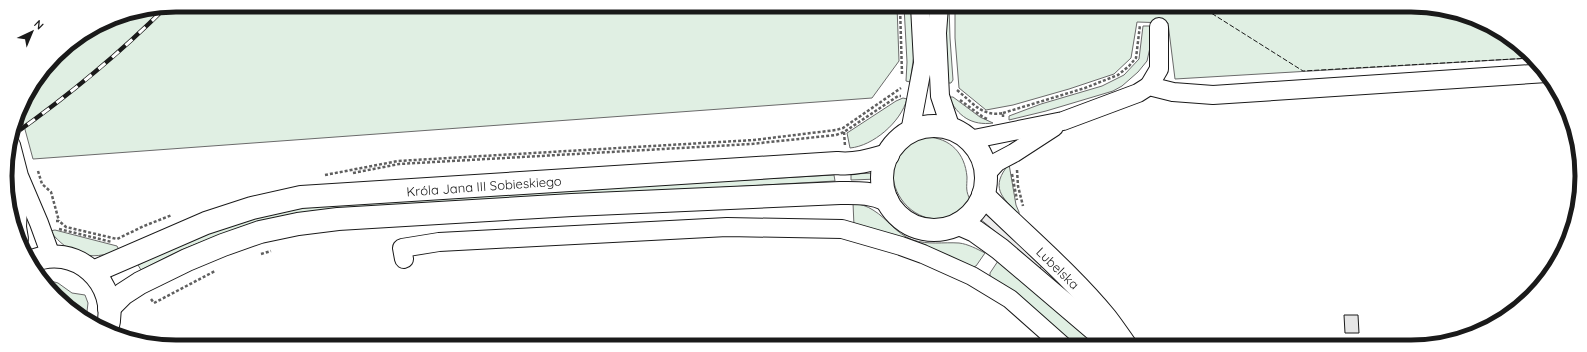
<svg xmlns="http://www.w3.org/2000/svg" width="1587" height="352" viewBox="0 0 1587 352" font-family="Quicksand,sans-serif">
  <rect width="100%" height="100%" fill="#fff"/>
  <!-- green -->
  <g fill="#e0efe3" stroke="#6a6a6a">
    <polygon points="176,5 897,6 899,61 872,98 33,159 20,111 23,100 63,48 111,18"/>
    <polygon points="904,6 912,6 914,55 910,82 906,81 907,62"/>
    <polygon points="944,6 949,6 950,38 953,80 951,83 946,83"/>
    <polygon points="955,6 1434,6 1497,28 1531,58 1175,79 1168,23 1137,22 1131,58 1114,74 1069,89 1013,105 986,110 959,88 955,38"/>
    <polygon points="1143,26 1151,26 1151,43 1147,61 1138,72 1122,86 1113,91 1046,111 1009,120 1009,116 1041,104 1102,86 1124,75 1139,59"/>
    <path d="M949,97h4l27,20 13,6c-21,3 -36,-7 -44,-26z"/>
    <path d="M903,98l4,1c-6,23 -34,47 -57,49l-3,-15 49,-32z"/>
    <path d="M927,137c23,1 38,16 40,40 0,10 -2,14 4,24 -47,51 -103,-21 -66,-54 6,-6 14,-8 22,-10z"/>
    <path d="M1009,164l7,41 3,7v2c-18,-17 -29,-27 -10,-50z"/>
    <polygon points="877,173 879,174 878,179 851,180 851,174"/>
    <polygon points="834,175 835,181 359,208 204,241 181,250 141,270 138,265 202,232 308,204"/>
    <path d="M853,203c7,1 14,3 20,7 15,9 23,24 40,30 15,5 30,2 46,3 9,1 18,6 26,10l-9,13 -6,2 -116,-42z"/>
    <path d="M55,230l62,16 2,4c-29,12 -50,5 -69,-19z"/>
    <polygon points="998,261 1050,304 1096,346 1072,346 1038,315 990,280 990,273"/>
    <polygon points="51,281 58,283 72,293 85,295 88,303 86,320 42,282"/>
  </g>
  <!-- parking -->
  <polygon fill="#ededed" stroke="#6a6a6a" points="983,212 1043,264 1043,266 1039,268 979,218 979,214"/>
  <!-- building -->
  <polygon fill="#e6e6e6" stroke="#1a1a1a" points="1344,315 1358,315 1359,333 1345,333"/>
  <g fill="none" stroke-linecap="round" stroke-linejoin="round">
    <defs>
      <g id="minor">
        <polyline points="939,6 937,33 940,96 951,129"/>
        <polyline points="1149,86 1159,69 1159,27"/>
        <polyline points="910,132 923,63 920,6"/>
        <polyline points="969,140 1063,121 1138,93 1149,86 1173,92 1213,95 1547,73"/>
        <polyline points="11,145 19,176 39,223 51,256"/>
        <polyline points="986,174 997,162 1014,153 1054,127"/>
        <polyline points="19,239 17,227 19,183"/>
        <polyline points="404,259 402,248 439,242 727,227 842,229 901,246 923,254 972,276 1010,299 1063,346"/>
      </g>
      <g id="major">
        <circle cx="934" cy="178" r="52"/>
        <path d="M983,195c41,41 86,78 123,123 7,9 13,18 20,28"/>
        <polyline points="959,224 975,231 1000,249 1114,346"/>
        <path d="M30,262c45,-21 91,21 77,68"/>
        <path d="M93,272l113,-49 46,-15 49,-11 536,-34c18,2 34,-3 51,-8"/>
        <path d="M109,308l14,-14 17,-11 47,-23 36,-15 37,-13 38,-8 40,-5 234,-14 268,-12c17,0 31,-1 47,7"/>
      </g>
    </defs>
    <!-- minor casing -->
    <use href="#minor" stroke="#1a1a1a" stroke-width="20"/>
    <!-- major casing -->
    <use href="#major" stroke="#1a1a1a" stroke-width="24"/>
    <!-- path -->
    <g stroke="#5f5f5f" stroke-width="2.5" stroke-dasharray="3 2" stroke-linecap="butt">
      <polyline points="900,6 902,74"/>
      <path d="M957,90c16,13 25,27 46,23v4"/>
      <polyline points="960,100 983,117 987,119"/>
      <polyline points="1003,113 1085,88 1118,75 1129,66 1136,58 1140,25"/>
      <polyline points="844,132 845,146"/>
      <polyline points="1017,170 1018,186 1023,206"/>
      <polyline points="38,171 42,184 51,192 59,221"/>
      <polyline points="353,173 399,164 751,144 836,135 844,132 898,96 901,96"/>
      <polyline points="1012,174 1017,200"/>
      <polyline points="325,175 398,161 754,140 836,130 843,128 901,88"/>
      <polyline points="56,221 59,221 66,227 117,239 144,226 172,215"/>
      <polyline points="59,229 112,242"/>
      <polyline points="261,254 271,251"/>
      <polyline points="151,299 154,303 215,271"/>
    </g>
    <!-- minor -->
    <use href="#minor" stroke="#fff" stroke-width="18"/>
    <!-- major -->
    <use href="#major" stroke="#fff" stroke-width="22"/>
    <defs>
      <path id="rail" d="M13,135c55,-39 106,-81 153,-128"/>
    </defs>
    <!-- rail casing -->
    <use href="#rail" stroke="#1a1a1a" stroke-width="4.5"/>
    <!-- rail -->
    <use href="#rail" stroke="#fff" stroke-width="3" stroke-dasharray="9" stroke-linecap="butt"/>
    <!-- fence -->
    <g stroke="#1a1a1a" stroke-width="1" stroke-dasharray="5 2" stroke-linecap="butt">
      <polyline points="1135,6 1138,11 1187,6"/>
      <polyline points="1200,6 1303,71 1531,58"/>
    </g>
  </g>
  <g text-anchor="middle" stroke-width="3" stroke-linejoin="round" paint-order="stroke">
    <!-- street labels -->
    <g font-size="13" fill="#1a1a1a" stroke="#fff">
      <text transform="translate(484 186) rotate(-4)" y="5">Króla Jana III Sobieskiego</text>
      <text transform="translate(1058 268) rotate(44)" y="5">Lubelska</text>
    </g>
  </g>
  <!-- crop -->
  <path d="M0 0H1587V352H0ZM176 12H1411A164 164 0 0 1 1575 176V176A164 164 0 0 1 1411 340H176A164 164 0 0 1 12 176V176A164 164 0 0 1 176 12Z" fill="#fff" fill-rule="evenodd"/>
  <path fill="none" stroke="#1a1a1a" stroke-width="5" d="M176 12H1411A164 164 0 0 1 1575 176V176A164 164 0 0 1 1411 340H176A164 164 0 0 1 12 176V176A164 164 0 0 1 176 12Z"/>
  <!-- north arrow -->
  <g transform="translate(32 32) rotate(44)" stroke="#ffffff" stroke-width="3" paint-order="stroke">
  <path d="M0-3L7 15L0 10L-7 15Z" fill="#1a1a1a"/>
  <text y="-6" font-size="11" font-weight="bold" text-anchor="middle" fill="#1a1a1a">N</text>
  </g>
</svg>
